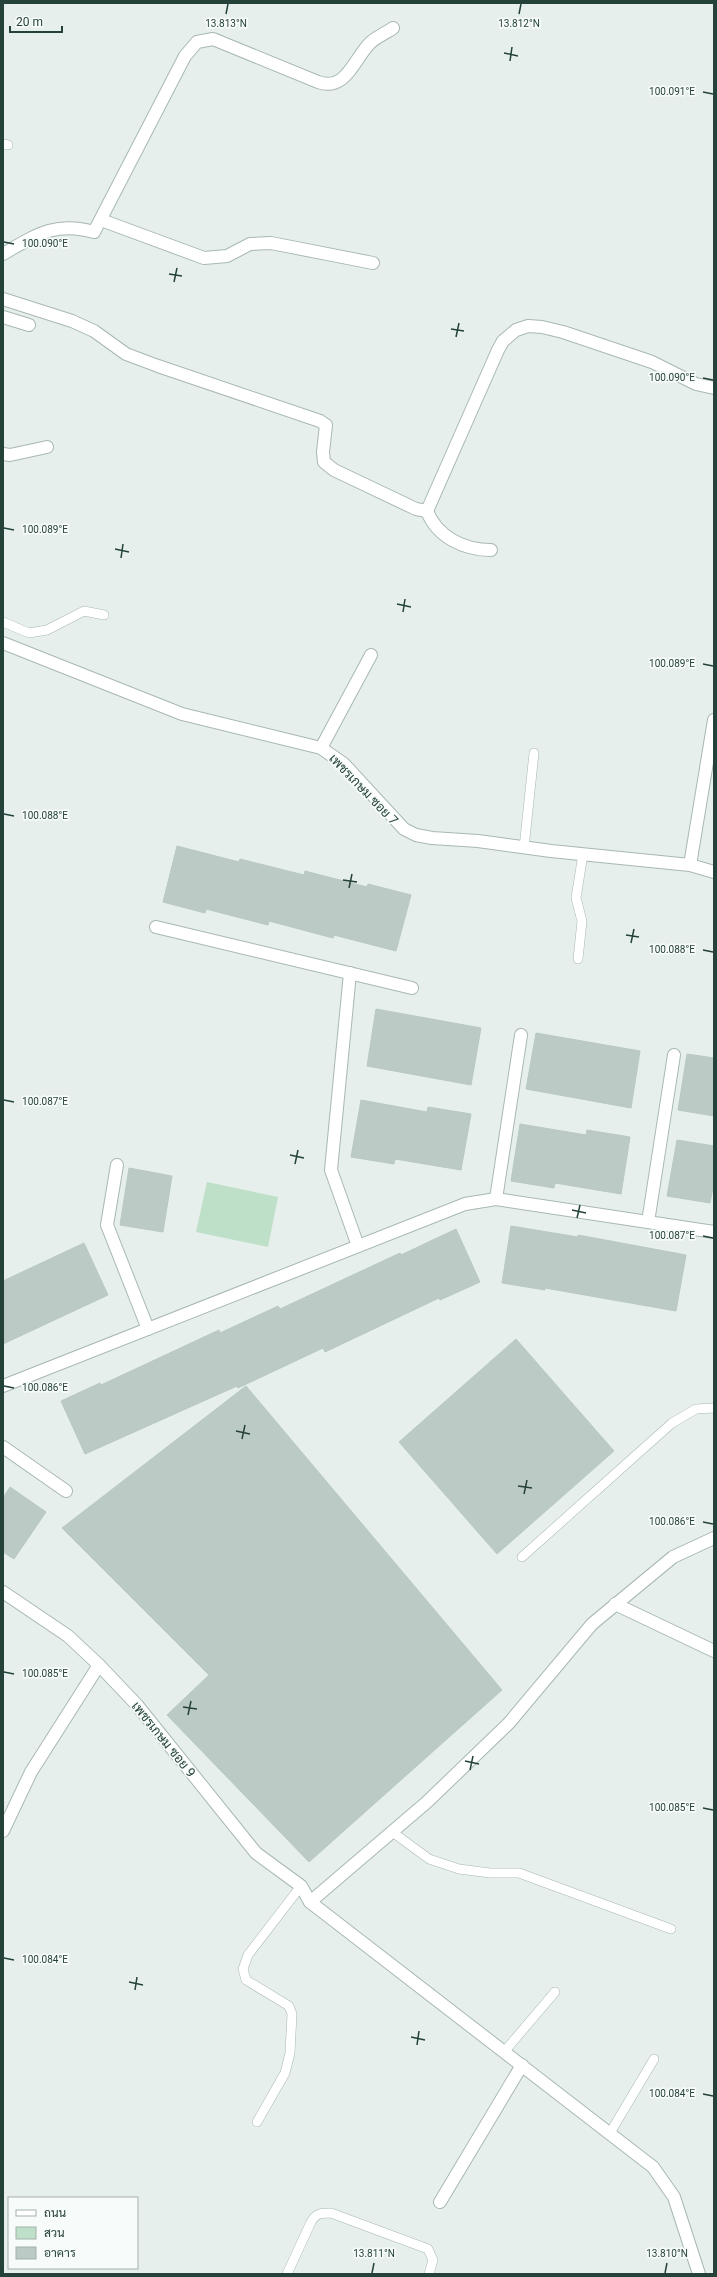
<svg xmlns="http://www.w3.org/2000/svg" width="717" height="2277" viewBox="0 0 717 2277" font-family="Roboto,Sarabun,sans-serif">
  <rect width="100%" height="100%" fill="#e6efeb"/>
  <!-- green -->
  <polygon fill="#bfe0c8" points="207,1182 278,1197 268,1247 196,1232"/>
  <!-- building -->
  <g fill="#bbcac4" stroke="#b8c9c2">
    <polygon points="177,846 239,862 240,859 304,875 305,871 367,887 368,884 411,895 396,951 334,935 333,938 269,921 268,925 206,909 205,913 163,902"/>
    <polygon points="376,1009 481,1028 471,1085 367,1066"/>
    <polygon points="536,1033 640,1051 631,1108 526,1089"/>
    <polygon points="687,1054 714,1058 714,1116 678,1110"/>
    <polygon points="361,1100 427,1112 428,1107 471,1114 461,1170 395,1159 394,1164 351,1157"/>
    <polygon points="520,1124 586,1135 587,1130 630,1137 621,1194 555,1183 554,1188 511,1181"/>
    <polygon points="677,1140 714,1146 714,1182 710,1203 667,1196"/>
    <polygon points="129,1168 172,1176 163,1232 120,1225"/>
    <polygon points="511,1226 578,1237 578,1235 686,1255 676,1311 545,1288 545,1290 502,1283"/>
    <polygon points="456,1229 480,1282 440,1300 439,1298 325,1352 323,1348 238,1388 237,1386 85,1454 61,1401 100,1383 101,1385 219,1330 220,1333 278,1306 280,1309 400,1253 401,1255"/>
    <polygon points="84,1243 108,1295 3,1344 3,1281"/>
    <polygon points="516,1339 614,1451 497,1554 399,1442"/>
    <polygon points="246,1386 502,1690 309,1862 167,1715 209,1675 62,1528"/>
    <polygon points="10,1487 46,1512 14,1559 3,1552 3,1498"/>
  </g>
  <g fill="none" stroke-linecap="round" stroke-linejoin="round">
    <defs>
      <g id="lane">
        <polyline points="3,144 8,145"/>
        <polyline points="3,622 29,633 47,630 84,611 104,615"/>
        <polyline points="524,848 534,753"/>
        <polyline points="578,959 582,921 576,898 583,854"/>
        <polyline points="522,1557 672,1423 696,1409 714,1408"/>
        <polyline points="391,1831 429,1859 459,1869 490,1873 519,1873 671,1929"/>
        <polyline points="504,2052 555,1992"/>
        <polyline points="257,2122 285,2073 290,2053 292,2014 289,2006 246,1980 243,1969 248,1955 301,1886"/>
        <polyline points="610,2133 654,2059"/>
        <path d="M287,2274l24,-52c5,-9 10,-9 20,-9l97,36 5,11 -4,14"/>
      </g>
      <g id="street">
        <polyline points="101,220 204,258 227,256 250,244 271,243 373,263"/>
        <path d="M3,254c33,-19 52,-33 91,-22l91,-176 12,-14 16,-3 105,43c28,10 36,-23 52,-39 6,-6 16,-10 23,-15"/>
        <polyline points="3,299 72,321 94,331 126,354 158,366 320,421 326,425 323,452 324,462 334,470 416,509 427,511"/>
        <polyline points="3,317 29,325"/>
        <polyline points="3,454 10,455 47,447"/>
        <path d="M491,550c-27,0 -54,-13 -64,-39l71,-161 5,-9 13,-11 12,-4 14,1 21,5 89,30 44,22 18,4"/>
        <polyline points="3,643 182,714 321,748 344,764 404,829 416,835 432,838 478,841 551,851 690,865 714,872"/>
        <polyline points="321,748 371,655"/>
        <polyline points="690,865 714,720"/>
        <polyline points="156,927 412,988"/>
        <polyline points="350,973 331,1170 358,1246"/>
        <polyline points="117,1165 107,1225 148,1329"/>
        <polyline points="496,1199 521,1035"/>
        <polyline points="648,1222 674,1055"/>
        <polyline points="3,1386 465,1204 496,1199 714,1232"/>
        <polyline points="3,1447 66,1491"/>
        <polyline points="3,1592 68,1636 99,1665 137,1705 256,1853 301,1886 310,1902 653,2167 674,2197 699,2274"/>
        <polyline points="615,1604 714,1651"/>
        <polyline points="3,1831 31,1772 99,1665"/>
        <polyline points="310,1902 427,1802 509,1723 592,1624 673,1557 714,1538"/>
        <polyline points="440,2202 522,2065"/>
      </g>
    </defs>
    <!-- lane casing -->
    <use href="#lane" stroke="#a8b8b2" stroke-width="10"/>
    <!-- street casing -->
    <use href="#street" stroke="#a8b8b2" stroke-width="14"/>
    <!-- lane -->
    <use href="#lane" stroke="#fff" stroke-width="9"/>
    <!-- street -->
    <use href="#street" stroke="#fff" stroke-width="12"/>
  </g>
  <!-- ticks -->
  <path fill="none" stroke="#24423a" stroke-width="1.5" d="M226,14l2,-10M519,14l2,-10M504,53l14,3M510,61l2,-14M703,92l10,2M4,242l10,2M169,274l13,2M174,282l3,-14M451,329l13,2M456,337l3,-14M703,378l10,2M4,528l10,2M115,549l14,3M121,558l2,-14M397,604l14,3M403,612l2,-13M703,664l10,2M4,814l10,2M343,880l14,2M349,888l3,-14M626,935l13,2M631,943l3,-14M703,950l10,2M4,1100l10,2M290,1155l14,3M295,1164l3,-14M572,1210l14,3M577,1218l3,-13M703,1236l10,2M4,1386l10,2M236,1431l14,3M242,1439l3,-14M518,1486l14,2M524,1494l3,-14M703,1522l10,2M4,1672l10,2M183,1707l14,2M188,1715l3,-14M465,1761l14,3M470,1770l3,-14M703,1808l10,2M4,1958l10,2M129,1982l14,3M135,1990l2,-13M411,2037l14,3M417,2045l2,-14M703,2094l10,2M372,2273l2,-10M665,2273l2,-10"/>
  <g text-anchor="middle" stroke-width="3.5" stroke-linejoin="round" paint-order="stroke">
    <!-- street labels -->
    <g font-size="13" fill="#24423a" stroke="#f7fbf9">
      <text transform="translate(364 789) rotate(46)" y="5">เพชรเกษม ซอย 7</text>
      <text transform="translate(164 1739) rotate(51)" y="5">เพชรเกษม ซอย 9</text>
    </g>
  </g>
  <g font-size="10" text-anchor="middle" fill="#24423a" stroke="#f7fbf9" stroke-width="3.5" stroke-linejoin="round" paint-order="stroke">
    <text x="226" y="27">13.813°N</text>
    <text x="519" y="27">13.812°N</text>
    <text x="672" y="95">100.091°E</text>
    <text x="45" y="247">100.090°E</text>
    <text x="672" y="381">100.090°E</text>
    <text x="45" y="533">100.089°E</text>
    <text x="672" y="667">100.089°E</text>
    <text x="45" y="819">100.088°E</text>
    <text x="672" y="953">100.088°E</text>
    <text x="45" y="1105">100.087°E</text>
    <text x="672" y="1239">100.087°E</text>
    <text x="45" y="1391">100.086°E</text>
    <text x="672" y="1525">100.086°E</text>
    <text x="45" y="1677">100.085°E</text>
    <text x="672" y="1811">100.085°E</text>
    <text x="45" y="1963">100.084°E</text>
    <text x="672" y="2097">100.084°E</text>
    <text x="374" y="2257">13.811°N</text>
    <text x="667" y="2257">13.810°N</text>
  </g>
  <!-- border -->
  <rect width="717" height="2277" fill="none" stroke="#24423a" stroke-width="8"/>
  <!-- legend -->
  <rect x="8" y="2197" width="130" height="72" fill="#f7fbf9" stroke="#a3b1ad"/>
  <rect x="16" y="2210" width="20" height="6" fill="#ffffff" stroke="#a3b1ad"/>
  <text x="44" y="2217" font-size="12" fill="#24423a">ถนน</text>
  <rect x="16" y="2227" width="20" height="12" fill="#bfe0c8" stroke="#a3b1ad"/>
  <text x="44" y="2237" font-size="12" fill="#24423a">สวน</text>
  <rect x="16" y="2247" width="20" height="12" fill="#bbcac4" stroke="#a3b1ad"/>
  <text x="44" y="2257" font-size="12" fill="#24423a">อาคาร</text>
  <!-- scale -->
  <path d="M10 26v6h52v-6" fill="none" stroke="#24423a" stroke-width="2"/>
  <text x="16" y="26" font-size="12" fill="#24423a" stroke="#f7fbf9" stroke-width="3" paint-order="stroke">20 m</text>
</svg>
